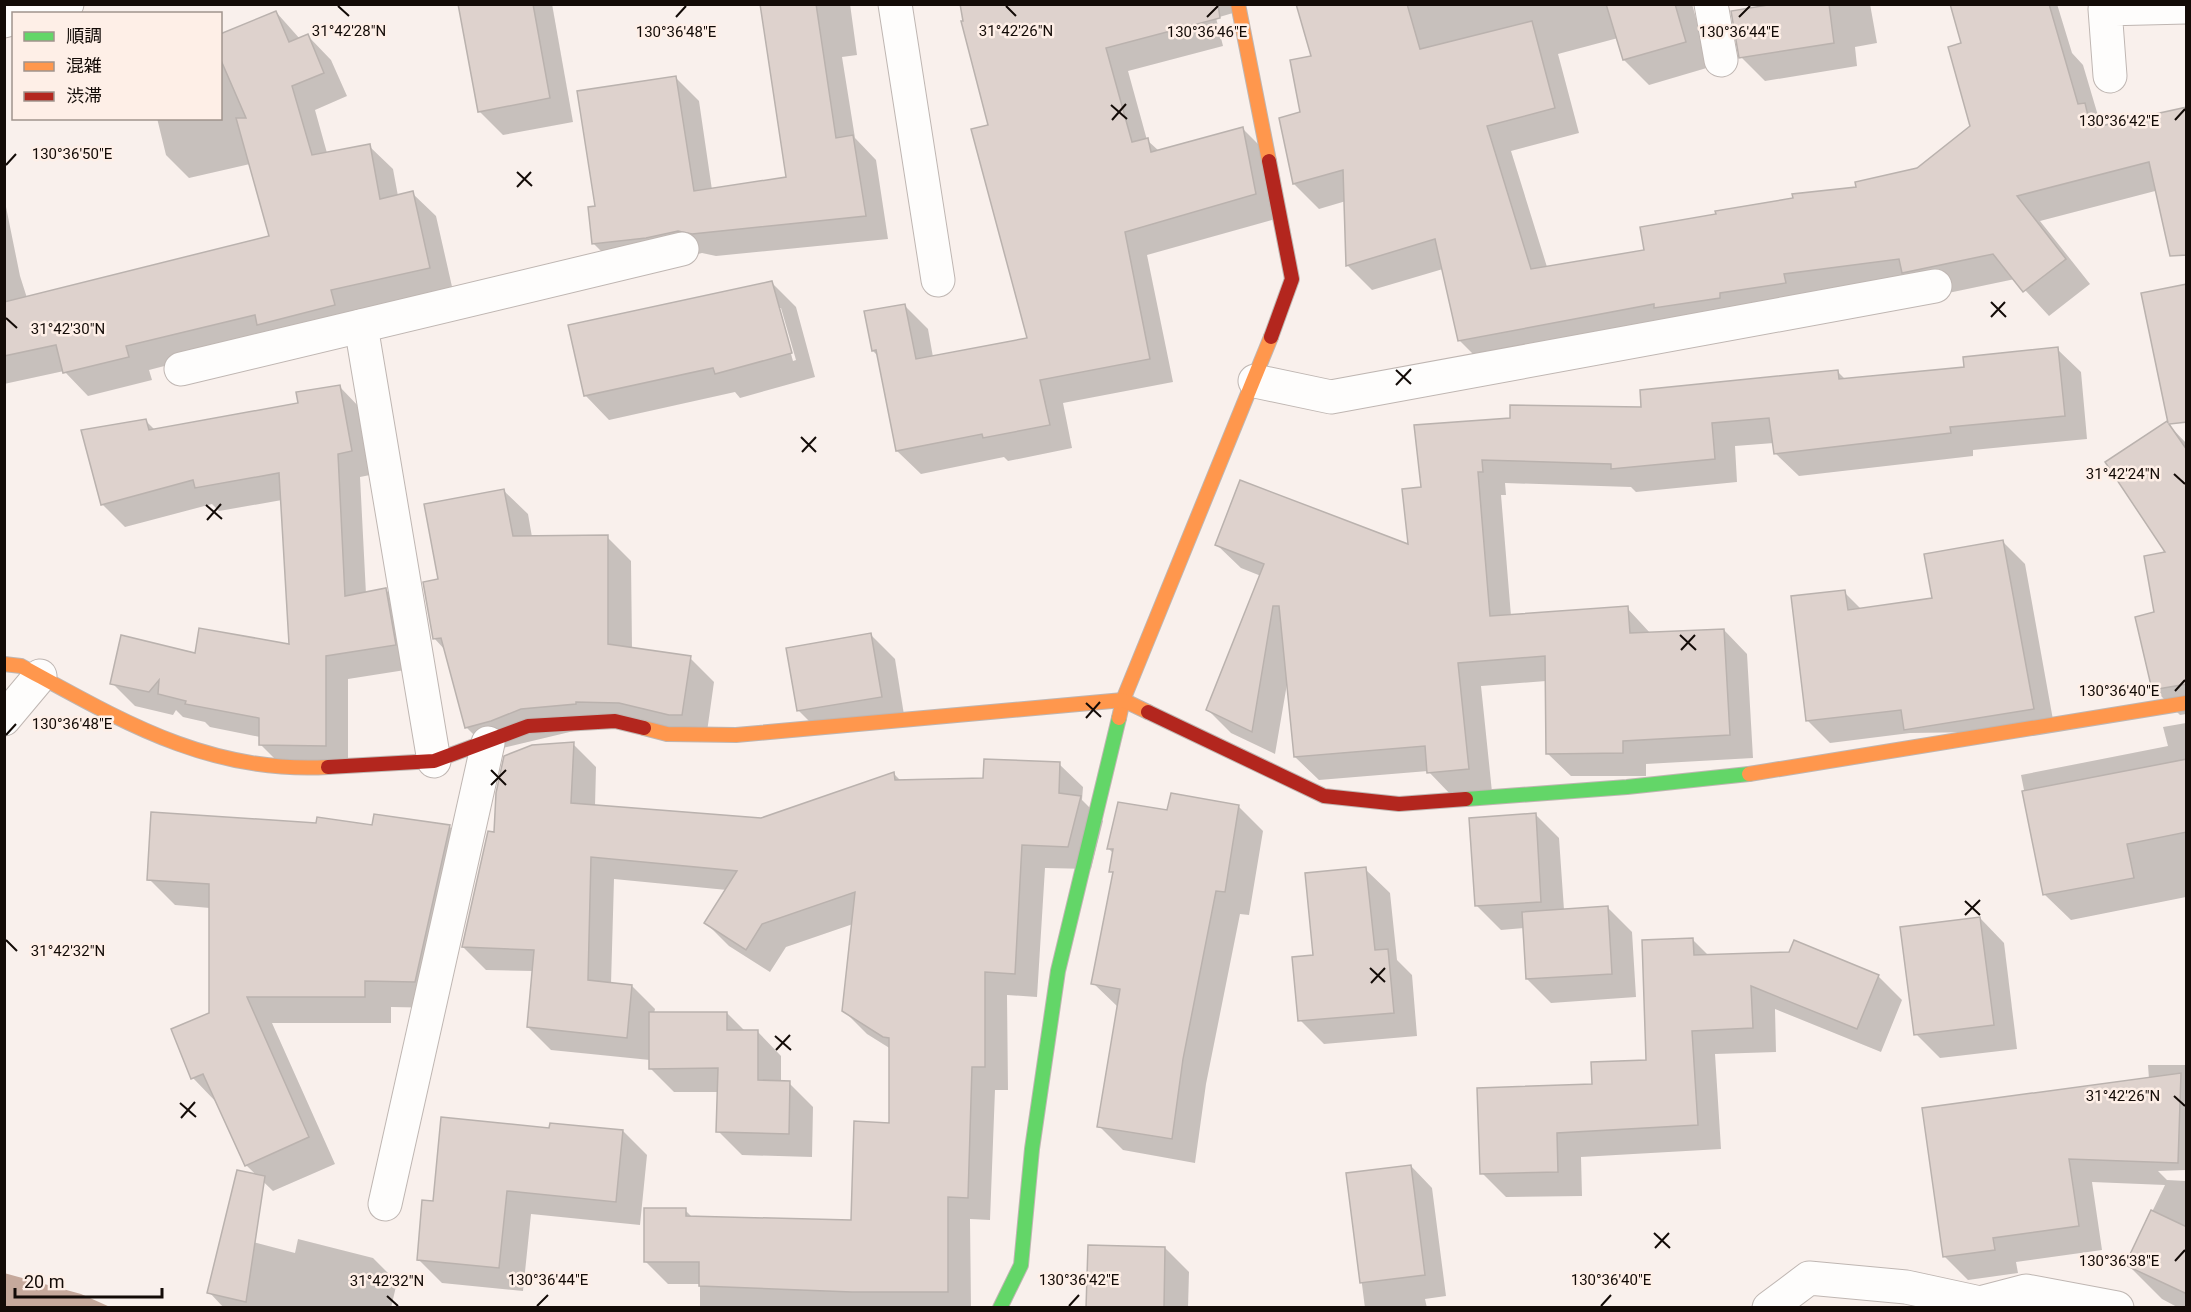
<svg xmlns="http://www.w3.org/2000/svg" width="2191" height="1312" viewBox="0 0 2191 1312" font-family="Roboto,'Noto Sans JP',sans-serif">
  <rect width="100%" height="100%" fill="#f9f0ec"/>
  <!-- water -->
  <polygon fill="#c6a99c" points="4,1273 81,1294 110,1307 5,1307"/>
  <!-- shadow -->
  <g fill="#0003" fill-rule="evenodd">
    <polygon points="459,4 552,4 573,122 503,135 479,111"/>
    <polygon points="761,4 850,4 857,55 842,57 855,138 876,160 888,239 716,256 702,253 670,261 616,266 593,243 596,207 676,78 699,101 712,190 787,178"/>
    <polygon points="961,4 1231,4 1233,13 1216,18 1223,46 1128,71 1147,140 1159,151 1243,129 1266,152 1279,218 1147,255 1173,382 1063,403 1072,448 1008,461 1004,457 921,474 897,451 878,356 873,351 904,305 928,329 933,357 1028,339 990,126"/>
    <polygon points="1297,4 1692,4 1710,67 1649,85 1624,60 1618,38 1558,54 1579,133 1511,151 1547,267 1646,251 1918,169 1972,127 1963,44 1951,4 2057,4 2072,53 2083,65 2099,119 2106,126 2186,108 2159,190 2040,221 2090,284 2049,316 2015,279 1929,297 1484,365 1459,340 1443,269 1372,290 1347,265 1346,201 1319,209 1294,184 1302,113 1313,57"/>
    <polygon points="1761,4 1870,4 1877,43 1855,47 1857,66 1765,81 1741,57"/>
    <polygon points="276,12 300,39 308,36 331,60 347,96 315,110 327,153 369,146 393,169 398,196 412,193 436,216 453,291 149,370 152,380 88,396 64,371 4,384 4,197 20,276 27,298 271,237 250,164 189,178 166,155 157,118 220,118 220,56"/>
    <path d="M772,283l24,24 19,70 -75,21 -5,-6 -126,28 -24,-25zM778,308h3l15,52 -3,1z"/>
    <polygon points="2057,349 2081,372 2087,439 1973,450 1973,456 1799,476 1775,453 1774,443 1735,446 1737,482 1636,492 1631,487 1505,483 1506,495 1501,495 1511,616 1627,608 1651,634 1724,630 1747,654 1753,758 1646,764 1646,776 1571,776 1547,753 1546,681 1481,686 1492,792 1452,796 1428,771 1319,780 1295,757 1287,684 1275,754 1231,733 1208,710 1261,576 1241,568 1217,545 1410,546 1422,489 1416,427 1642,409 1837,371 1846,380 1966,368"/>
    <polygon points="339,386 362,410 375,474 360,477 366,594 386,590 409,613 418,668 348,679 348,768 283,767 260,744 260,737 210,727 205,722 183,717 176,710 173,715 135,706 112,683 196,655 291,646 282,500 219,511 212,504 125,527 102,504 145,420 155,430 300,405"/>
    <polygon points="2167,423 2186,443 2186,714 2180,715 2154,689 2156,613 2168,553"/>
    <polygon points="503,490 528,514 532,537 607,537 631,561 632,649 690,658 714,682 706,739 599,725 490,751 466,727 446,651 434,638 440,580"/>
    <polygon points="2003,542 2025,564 2055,731 1910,733 1830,743 1808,721 1844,592 1862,610 1934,600"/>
    <polygon points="871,635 895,659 905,721 822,734 798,710"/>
    <polygon points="2186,723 2186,897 2071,920 2045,895 2021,775 2168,746 2163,727"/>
    <polygon points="573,744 596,767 595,806 761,819 894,774 902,782 985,779 1059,764 1083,787 1082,800 1103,821 1091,869 1045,868 1037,997 1007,995 1008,1090 995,1090 990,1220 970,1219 971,1308 700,1308 700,1284 668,1284 645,1261 685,1210 693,1218 852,1221 891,1124 891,1049 867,1034 844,1011 853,924 786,947 770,972 729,946 706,923 727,890 614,879 611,984 632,986 655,1009 654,1014 727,1013 745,1031 757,1031 781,1056 781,1083 789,1083 813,1107 812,1157 742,1155 718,1131 719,1092 674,1092 650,1068 650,1060 551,1050 528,1027 533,971 486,970 463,947 495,834"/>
    <polygon points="1172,795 1239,807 1263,831 1249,915 1240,914 1206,1084 1195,1163 1123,1150 1099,1126 1118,1007 1093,983 1114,874 1111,871 1114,854 1108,848 1168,812"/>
    <polygon points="1535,814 1559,838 1564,910 1608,908 1632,932 1636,997 1551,1003 1527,979 1524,928 1501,930 1477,906"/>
    <polygon points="376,815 450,827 476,853 441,1008 391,1007 391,1023 272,1023 335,1164 273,1191 246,1165 218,1104 193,1078 211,1014 210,908 175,905 149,879 373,827"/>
    <polygon points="1365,869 1390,893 1397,960 1412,975 1417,1036 1324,1044 1300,1020 1315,957"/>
    <polygon points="1980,918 2004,943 2017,1049 1940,1058 1916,1034"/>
    <polygon points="1693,940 1709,956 1878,976 1902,1000 1881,1052 1775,1009 1776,1052 1715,1054 1721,1149 1581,1157 1582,1196 1506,1197 1482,1173 1594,1086 1647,1061"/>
    <polygon points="2148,1065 2186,1065 2186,1170 2158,1171 2167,1180 2186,1181 2186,1308 2179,1308 2162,1299 2127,1264 2165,1185 2092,1182 2102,1250 2016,1262 2018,1273 1968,1280 1944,1256 2149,1079"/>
    <polygon points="550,1129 623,1131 647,1155 640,1225 531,1214 523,1291 442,1283 418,1259 434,1202"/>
    <polygon points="1411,1166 1432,1188 1446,1296 1425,1299 1427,1308 1365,1308 1348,1174"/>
    <polygon points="223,1234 295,1253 298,1239 373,1258 397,1282 391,1308 224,1308 209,1292"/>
    <polygon points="1165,1248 1189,1272 1188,1308 1088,1308"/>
  </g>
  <!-- building -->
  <g fill="#ded2cd" stroke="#bab2ae" stroke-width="1.5">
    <polygon points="458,4 533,4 550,98 478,112"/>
    <polygon points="760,4 816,4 836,138 853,135 866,216 692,234 678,231 646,238 592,244 588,207 595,206 577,91 676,76 694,191 786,177"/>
    <polygon points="960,4 1218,4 1220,18 1106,48 1132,142 1148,138 1151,152 1243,127 1256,194 1125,232 1150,359 1040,380 1050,425 983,438 982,434 896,451 876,350 872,351 864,311 905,304 916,359 1027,338 971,129 988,125 961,21 963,21"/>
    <polygon points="1296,4 1407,4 1420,49 1532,21 1555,108 1487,126 1531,269 1644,250 1640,227 1716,214 1715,211 1793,198 1792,194 1856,187 1855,182 1917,168 1970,126 1948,47 1961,43 1950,4 2049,4 2078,104 2085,103 2091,128 2187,107 2187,255 2170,256 2149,162 2017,196 2066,259 2023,292 1993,254 1902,273 1899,259 1784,274 1786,283 1720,293 1720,298 1654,308 1654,304 1458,341 1435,239 1346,266 1343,170 1293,184 1279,118 1300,112 1290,60 1311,56"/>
    <polygon points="1606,4 1675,4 1686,42 1623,60"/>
    <polygon points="1774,4 1829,4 1834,43 1739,58 1731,11"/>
    <polygon points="276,11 289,42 308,34 324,73 292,86 312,155 370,144 380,199 413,191 430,268 331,290 335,305 257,325 255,315 126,346 129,357 63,373 56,345 4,356 4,302 269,236 236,118 246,118 220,58 220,34"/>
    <polygon points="772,281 792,353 715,374 713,368 584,396 568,325"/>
    <polygon points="2187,284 2187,422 2169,424 2187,450 2187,684 2152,690 2135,617 2154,612 2144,556 2165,552 2105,462 2167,421 2168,423 2141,293"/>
    <polygon points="2058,347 2065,416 1950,427 1951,433 1774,454 1769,418 1712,423 1715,459 1611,469 1611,464 1482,460 1483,472 1478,472 1490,616 1628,606 1630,633 1724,629 1730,735 1623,741 1623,753 1546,754 1545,656 1458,663 1469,769 1427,773 1425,746 1294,757 1279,606 1273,606 1252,732 1206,710 1264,564 1215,545 1240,480 1408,544 1402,489 1421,487 1414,425 1510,418 1510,405 1641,407 1640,390 1838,370 1839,379 1964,367 1963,357"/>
    <polygon points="340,385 352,451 338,454 345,596 386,588 396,645 326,656 326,746 259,745 259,718 185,704 186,701 158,694 159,680 149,692 110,684 121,635 195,653 199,628 289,644 279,473 195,488 193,480 101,505 81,430 146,419 149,430 298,403 296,392"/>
    <polygon points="504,489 513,536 608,535 608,644 691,656 682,715 669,715 619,703 576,702 576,704 521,709 491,721 465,728 441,638 433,639 423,582 438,579 424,504"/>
    <polygon points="2003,540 2034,709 1904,730 1901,710 1806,721 1791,596 1845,590 1848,610 1932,598 1924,554"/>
    <polygon points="871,633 882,697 797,711 786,648"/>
    <polygon points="574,742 571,803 761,818 894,772 895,780 983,778 984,759 1060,762 1059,793 1081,796 1068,847 1022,845 1015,974 985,972 985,1067 972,1067 968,1198 948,1197 948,1292 852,1292 699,1286 699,1262 644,1262 644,1208 686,1208 686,1216 851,1220 854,1121 889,1123 889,1038 883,1037 842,1011 855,892 762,924 746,950 704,923 737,871 591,857 588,980 632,985 627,1038 527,1027 534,950 462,947 488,831 494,832 496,793 504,756 532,745"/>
    <polygon points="2187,759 2187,832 2127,844 2134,878 2043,895 2022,791"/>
    <polygon points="1171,793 1239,805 1225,892 1216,891 1183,1059 1172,1139 1097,1127 1120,989 1091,984 1113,872 1109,872 1113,849 1107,849 1118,802 1167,810"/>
    <polygon points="151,812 316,823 317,817 372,825 374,814 450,825 415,982 365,981 365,997 247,997 309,1137 245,1166 203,1074 191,1079 171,1029 209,1013 209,884 147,880"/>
    <polygon points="1536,813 1541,902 1475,906 1469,818"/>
    <polygon points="1366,867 1375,950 1388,949 1394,1013 1298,1021 1292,957 1313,955 1305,873"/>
    <polygon points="1608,906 1612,974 1526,979 1522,912"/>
    <polygon points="1980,917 1994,1025 1914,1035 1900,927"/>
    <polygon points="1693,938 1694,955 1789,952 1794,940 1879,975 1857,1029 1751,986 1753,1028 1692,1031 1698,1125 1557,1133 1558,1172 1480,1174 1477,1088 1592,1084 1591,1062 1646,1060 1642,940"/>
    <polygon points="649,1012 727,1012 727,1030 758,1030 758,1080 790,1081 789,1134 716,1132 718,1068 649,1069"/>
    <polygon points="2181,1073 2178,1163 2069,1159 2079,1226 1993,1238 1995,1250 1943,1257 1922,1108"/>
    <polygon points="441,1117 549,1128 550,1123 623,1130 616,1202 507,1191 499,1268 417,1260 422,1200 433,1201"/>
    <polygon points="1411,1165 1425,1275 1360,1283 1346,1173"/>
    <polygon points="237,1170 265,1176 246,1302 207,1293"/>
    <polygon points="2151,1210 2187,1227 2187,1294 2125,1265"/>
    <polygon points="1088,1245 1165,1247 1164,1308 1086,1308"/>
  </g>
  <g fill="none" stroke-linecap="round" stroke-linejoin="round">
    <defs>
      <g id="street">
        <polyline points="895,4 938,280"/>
        <polyline points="1711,4 1721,60"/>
        <polyline points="32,14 67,4"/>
        <polyline points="4,21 14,18"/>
        <polyline points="2110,76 2105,9 2186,7"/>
        <polyline points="361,326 434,761"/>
        <polyline points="181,369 682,249"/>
        <polyline points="1255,381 1331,397 1935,286"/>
        <polyline points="4,719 40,676"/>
        <polyline points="385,1204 488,743"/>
        <polyline points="1769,1308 1809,1278 1906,1287 1980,1303 2026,1291 2117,1308"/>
      </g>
      <g id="fast">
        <polyline points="1466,799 1627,787 1749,774"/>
        <polyline points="1000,1308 1021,1265 1032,1149 1058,971 1119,718"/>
      </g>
      <g id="slow">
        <polyline points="1238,4 1269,161"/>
        <path d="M4,664l17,2c101,55 188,108 307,101"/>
        <polyline points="1119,718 1123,700 1271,337"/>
        <polyline points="644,728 667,734 736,735 1123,700 1148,712"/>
        <polyline points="1749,774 2186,703"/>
      </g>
      <g id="jam">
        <polyline points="1269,161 1292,279 1271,337"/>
        <polyline points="1148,712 1324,796 1399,804 1466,799"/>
        <polyline points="328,767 434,761 528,726 615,721 644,728"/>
      </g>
    </defs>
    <!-- street casing -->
    <use href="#street" stroke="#bfb6b2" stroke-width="35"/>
    <!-- fast casing -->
    <use href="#fast" stroke="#bfb6b2" stroke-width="16"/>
    <!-- slow casing -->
    <use href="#slow" stroke="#bfb6b2" stroke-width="16"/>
    <!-- jam casing -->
    <use href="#jam" stroke="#bfb6b2" stroke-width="16"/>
    <!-- street -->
    <use href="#street" stroke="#fefdfc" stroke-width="33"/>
    <!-- fast -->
    <use href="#fast" stroke="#63d668" stroke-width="14"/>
    <!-- slow -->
    <use href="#slow" stroke="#ff974d" stroke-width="14"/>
    <!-- jam -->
    <use href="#jam" stroke="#b3261e" stroke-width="14"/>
  </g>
  <!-- ticks -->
  <path fill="none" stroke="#130b07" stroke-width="2" d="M338,6l11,10M1006,6l10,10M676,17l10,-11M1207,17l11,-11M1739,17l11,-11M1111,105l16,14M1112,120l14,-16M2175,120l10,-11M6,165l10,-11M517,172l15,14M517,187l14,-15M1991,302l15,15M1991,317l14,-15M6,318l11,10M1396,370l15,14M1396,385l15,-16M801,437l15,15M802,452l14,-15M2174,474l11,10M206,505l16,14M207,520l14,-16M1680,635l16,15M1681,650l14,-15M2175,691l10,-11M1086,703l15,14M1086,718l14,-16M6,735l10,-11M491,770l15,15M491,785l15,-15M1965,901l15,14M1965,915l15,-15M6,940l11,11M1370,968l15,14M1371,983l14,-15M775,1036l16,14M776,1050l14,-15M2174,1096l11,10M180,1103l16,14M181,1118l14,-16M1654,1233l16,15M1655,1248l14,-15M2175,1261l10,-11M387,1296l11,10M537,1306l11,-11M1069,1306l10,-11M1601,1306l10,-11"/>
  <g font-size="15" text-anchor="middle" fill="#130b07" stroke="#feefe7" stroke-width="5" stroke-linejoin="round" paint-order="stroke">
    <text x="349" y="36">31°42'28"N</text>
    <text x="1016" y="36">31°42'26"N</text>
    <text x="676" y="37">130°36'48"E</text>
    <text x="1207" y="37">130°36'46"E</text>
    <text x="1739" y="37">130°36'44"E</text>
    <text x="2119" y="126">130°36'42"E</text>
    <text x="72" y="159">130°36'50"E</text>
    <text x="68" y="334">31°42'30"N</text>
    <text x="2123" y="479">31°42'24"N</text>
    <text x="2119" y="696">130°36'40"E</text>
    <text x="72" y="729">130°36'48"E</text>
    <text x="68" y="956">31°42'32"N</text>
    <text x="2123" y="1101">31°42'26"N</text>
    <text x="2119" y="1266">130°36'38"E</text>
    <text x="548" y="1285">130°36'44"E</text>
    <text x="1079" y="1285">130°36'42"E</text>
    <text x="1611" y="1285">130°36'40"E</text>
    <text x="387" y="1286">31°42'32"N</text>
  </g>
  <!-- border -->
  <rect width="2191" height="1312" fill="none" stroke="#130b07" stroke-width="12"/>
  <!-- legend -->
  <rect x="12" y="12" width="210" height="108" fill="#feefe7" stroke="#a0948d" stroke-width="1.5"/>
  <rect x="24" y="32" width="30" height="9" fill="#63d668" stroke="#a0948d" stroke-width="1.5"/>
  <text x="66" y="42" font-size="18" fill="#130b07">順調</text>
  <rect x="24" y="62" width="30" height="9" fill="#ff974d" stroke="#a0948d" stroke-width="1.5"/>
  <text x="66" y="72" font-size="18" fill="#130b07">混雑</text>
  <rect x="24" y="92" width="30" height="9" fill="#b3261e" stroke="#a0948d" stroke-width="1.5"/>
  <text x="66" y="102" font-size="18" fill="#130b07">渋滞</text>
  <!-- scale -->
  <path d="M15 1288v9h147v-9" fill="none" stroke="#130b07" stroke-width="3"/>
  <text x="24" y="1288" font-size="18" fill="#130b07" stroke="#feefe7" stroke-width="4.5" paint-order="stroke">20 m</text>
</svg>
